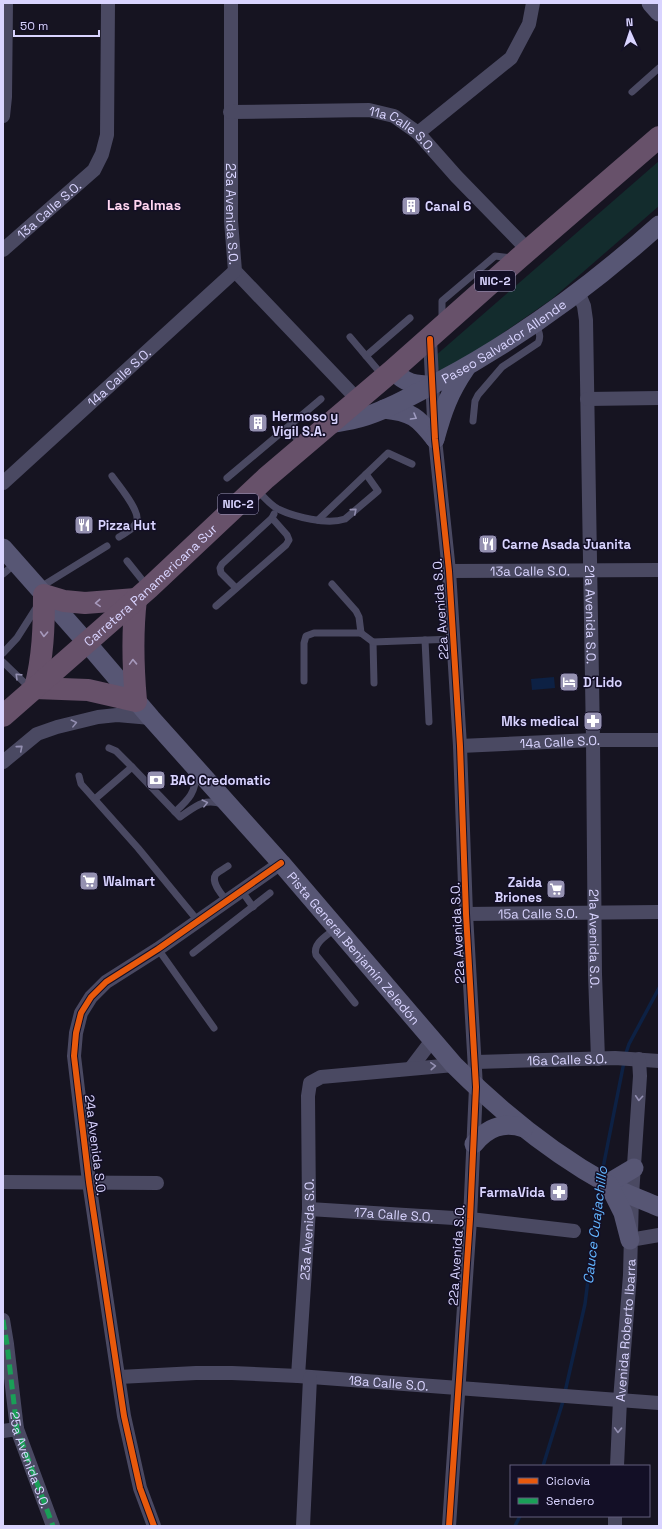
<svg xmlns="http://www.w3.org/2000/svg" width="662" height="1529" viewBox="0 0 662 1529" font-family="'Space Grotesk',sans-serif">
  <rect width="100%" height="100%" fill="#161421"/>
  <!-- green -->
  <polygon fill="#132c2d" points="659,161 659,206 552,299 461,362 441,371 435,367 434,357"/>
  <!-- water -->
  <polygon fill="#0d2144" points="554,677 555,688 532,690 531,679"/>
  <g fill="none" stroke-linecap="round" stroke-linejoin="round">
    <!-- stream -->
    <g stroke="#0d2144" stroke-width="3.5">
      <polyline points="625,1056 629,1044 659,988"/>
      <polyline points="602,1173 624,1062"/>
      <polyline points="565,1392 585,1304 600,1185"/>
      <polyline points="543,1466 564,1398"/>
      <polyline points="515,1526 520,1516"/>
    </g>
    <!-- lane -->
    <g stroke="#4a4962" stroke-width="7">
      <polyline points="632,92 659,68"/>
      <polyline points="442,320 442,301 495,256 512,258"/>
      <polyline points="350,337 383,376"/>
      <polyline points="366,356 410,318"/>
      <path d="M473,421l2,-20 3,-6 24,-28 36,-24c4,-7 0,-13 -3,-20"/>
      <polyline points="287,428 303,445"/>
      <path d="M112,476c6,9 27,33 25,44 -1,8 -12,13 -18,17"/>
      <polyline points="227,478 321,399"/>
      <path d="M257,490c6,6 13,15 21,19 17,8 49,16 67,10l33,-28 -12,-17"/>
      <polyline points="318,520 388,453 412,464"/>
      <polyline points="127,561 147,586"/>
      <polyline points="3,574 16,563"/>
      <polyline points="332,584 356,611 359,617 361,633"/>
      <polyline points="39,588 107,546"/>
      <polyline points="236,588 221,573 220,568 222,564 272,518 274,514"/>
      <polyline points="216,606 286,545 289,540 287,535 272,518"/>
      <polyline points="425,640 429,722"/>
      <polyline points="373,642 374,683"/>
      <polyline points="3,653 17,638 38,605"/>
      <polyline points="3,662 31,689"/>
      <polyline points="304,681 304,643 306,636 314,633 361,633 373,642 454,639"/>
      <path d="M109,748l7,3 16,16 48,50c15,-10 23,-19 42,-13"/>
      <polyline points="79,776 81,784 138,848 198,921"/>
      <polyline points="95,799 132,767"/>
      <path d="M175,812c13,-12 22,-20 20,-39"/>
      <polyline points="241,890 253,907"/>
      <path d="M227,901c-5,-6 -17,-19 -11,-27 3,-3 8,-5 12,-8"/>
      <path d="M336,928c-8,7 -24,15 -20,27l39,48"/>
      <polyline points="158,949 214,1028"/>
      <polyline points="193,953 270,893"/>
    </g>
    <!-- street -->
    <g stroke="#4a4962" stroke-width="14">
      <path id="s1" d="M231,3v218l4,50 123,129"/>
      <path id="s2" d="M230,112l139,-2 25,6 24,17 38,43 73,75"/>
      <polyline points="3,116 5,97 6,3"/>
      <polyline points="418,133 511,58 529,24 533,3"/>
      <path id="s3" d="M3,250l91,-80 8,-16 5,-19 1,-132"/>
      <path id="s4" d="M578,292l6,14 2,14 7,420 2,234 3,85"/>
      <polyline points="430,339 435,439 449,571 460,746 466,914 476,1087 470,1219 449,1526"/>
      <polyline points="587,399 659,398"/>
      <path id="s5" d="M3,483l232,-212"/>
      <path id="s6" d="M449,571l210,-1"/>
      <path id="s7" d="M460,746l133,-6h66"/>
      <polyline points="3,762 37,734 57,727 98,717 117,715 151,718"/>
      <path id="s8" d="M466,914l193,-2"/>
      <path id="s9" d="M476,1062l139,-4 44,3"/>
      <polyline points="411,1068 433,1039"/>
      <polyline points="3,1182 157,1183"/>
      <path id="s10" d="M309,1209l161,10 104,12"/>
      <polyline points="630,1240 659,1235"/>
      <path id="s11" d="M3,1320l4,24 10,85 36,97"/>
      <path id="s12" d="M298,1376l11,-167 -1,-113 2,-13 11,-6 133,-12"/>
      <path id="s13" d="M119,1377l77,-4h36l66,3 361,27"/>
      <polyline points="3,1431 17,1429"/>
      <path id="s14" d="M617,1466l3,-66 10,-125 2,-80 8,-119 -1,-17"/>
      <polyline points="154,1526 140,1488 124,1416 89,1182 74,1056 76,1033 81,1013 91,997 106,982 158,949 281,863"/>
      <polyline points="303,1526 310,1378"/>
      <polyline points="615,1526 615,1516"/>
    </g>
    <!-- secondary -->
    <g stroke="#575674" stroke-width="19">
      <polyline points="651,3 659,12"/>
      <path d="M393,370c12,14 23,15 40,15"/>
      <path d="M384,409c28,3 34,8 51,30"/>
      <path id="s15" d="M330,424c10,-2 20,-3 30,-6 28,-8 54,-24 80,-37 79,-42 152,-96 219,-156"/>
      <path d="M435,439c8,-29 14,-46 31,-71"/>
      <path id="s16" d="M3,548l84,95 64,75 130,145 173,202c45,45 96,87 152,118 16,10 35,16 53,24"/>
      <path d="M474,1144c13,-16 29,-23 50,-16"/>
      <polyline points="607,1184 634,1168"/>
      <polyline points="609,1185 623,1213 630,1240"/>
    </g>
    <!-- highway -->
    <g stroke="#67516a" stroke-width="22">
      <path d="M35,688l53,2 48,11c-3,-34 -4,-68 0,-102"/>
      <path d="M35,688c8,-31 9,-61 9,-93l20,6 21,2 51,-4"/>
      <path id="s17" d="M3,716l146,-128 117,-110 127,-108 125,-111 141,-122"/>
    </g>
    <!-- quiet -->
    <polyline stroke="#1a9f57" stroke-width="5" stroke-dasharray="10 5" stroke-linecap="butt" points="3,1320 7,1344 17,1429 53,1526"/>
    <defs>
      <g id="cycleway">
        <polyline points="430,339 435,439 449,571 460,746 466,914 476,1087 470,1219 449,1526"/>
        <polyline points="154,1526 140,1488 124,1416 89,1182 74,1056 76,1033 81,1013 91,997 106,982 158,949 281,863"/>
      </g>
    </defs>
    <!-- cycleway casing -->
    <use href="#cycleway" stroke="#130f26" stroke-width="8"/>
    <!-- cycleway -->
    <use href="#cycleway" stroke="#e8590c" stroke-width="6"/>
  </g>
  <!-- one-way arrows -->
  <defs><path id="oneway-chevron" d="M-2-3.5L2.5 0L-2 3.5" fill="none" stroke-width="1.6" stroke-linecap="round" stroke-linejoin="round"/></defs>
  <use stroke="#9e9bc0" href="#oneway-chevron" transform="translate(414 417) rotate(30)"/>
  <g stroke="#928eb0">
    <use href="#oneway-chevron" transform="translate(354 511) rotate(-40)"/>
    <use href="#oneway-chevron" transform="translate(18 676) rotate(-136)"/>
    <use href="#oneway-chevron" transform="translate(74 723) rotate(-14)"/>
    <use href="#oneway-chevron" transform="translate(20 748) rotate(-40)"/>
    <use href="#oneway-chevron" transform="translate(205 803) rotate(-14)"/>
    <use href="#oneway-chevron" transform="translate(433 1066) rotate(-4)"/>
    <use href="#oneway-chevron" transform="translate(639 1098) rotate(94)"/>
    <use href="#oneway-chevron" transform="translate(618 1430) rotate(92)"/>
  </g>
  <g stroke="#a699bc">
    <use href="#oneway-chevron" transform="translate(98 603) rotate(177)"/>
    <use href="#oneway-chevron" transform="translate(44 634) rotate(93)"/>
    <use href="#oneway-chevron" transform="translate(133 662) rotate(-92)"/>
  </g>
  <!-- icons -->
  <defs>
    <symbol id="building-square" viewBox="-11 -11 22 22"><rect x="-9" y="-9" width="18" height="18" rx="4" fill="#9591b1" stroke="#130f26"/><path d="M-4-6H4V6H1V3H-1V6H-4ZM-2.5-4.3h1.7v1.8h-1.7ZM.8-4.3h1.7v1.8H.8ZM-2.5-1h1.7V.8h-1.7ZM.8-1h1.7V.8H.8Z" fill="#fff"/></symbol>
    <symbol id="restaurant-square" viewBox="-11 -11 22 22"><rect x="-9" y="-9" width="18" height="18" rx="4" fill="#9591b1" stroke="#130f26"/><path d="M-5-6h1v4h1v-4h1v4h1v-4h1v5L-1.5 .5V6h-2V.5L-5-1ZM5-6V6H3V1.5H1.5Q1.5-4 5-6Z" fill="#fff"/></symbol>
    <symbol id="hotel-square" viewBox="-11 -11 22 22"><rect x="-9" y="-9" width="18" height="18" rx="4" fill="#9591b1" stroke="#130f26"/><path d="M-6-4.5h1.5V1H6V5H4.5V3h-9V5H-6ZM-4 0a1.8 1.8 0 1 1 3.6 0ZM.5 0V-2.5h3Q6-2.5 6 0Z" fill="#fff"/></symbol>
    <symbol id="pharmacy-square" viewBox="-11 -11 22 22"><rect x="-9" y="-9" width="18" height="18" rx="4" fill="#9591b1" stroke="#130f26"/><path d="M-2-6h4v4h4v4h-4v4h-4v-4h-4v-4h4Z" fill="#fff"/></symbol>
    <symbol id="bank-square" viewBox="-11 -11 22 22"><rect x="-9" y="-9" width="18" height="18" rx="4" fill="#9591b1" stroke="#130f26"/><path d="M-6-4H6V4H-6ZM0-2.3a2.3 2.3 0 1 0 0 4.6a2.3 2.3 0 1 0 0-4.6Z" fill="#fff"/></symbol>
    <symbol id="supermarket-square" viewBox="-11 -11 22 22"><rect x="-9" y="-9" width="18" height="18" rx="4" fill="#9591b1" stroke="#130f26"/><path d="M-6-5.5h2.5l.6 2H6L4.5 2H-2.5L-4.4-4H-6ZM-1.5 3.2a1.3 1.3 0 1 0 .1 0ZM3 3.2a1.3 1.3 0 1 0 .1 0Z" fill="#fff"/></symbol>
  </defs>
  <g fill-rule="evenodd">
    <use href="#building-square" x="400" y="195" width="22" height="22"/>
    <use href="#building-square" x="247" y="412" width="22" height="22"/>
    <use href="#restaurant-square" x="73" y="514" width="22" height="22"/>
    <use href="#restaurant-square" x="477" y="533" width="22" height="22"/>
    <use href="#hotel-square" x="558" y="671" width="22" height="22"/>
    <use href="#pharmacy-square" x="582" y="710" width="22" height="22"/>
    <use href="#bank-square" x="145" y="769" width="22" height="22"/>
    <use href="#supermarket-square" x="78" y="870" width="22" height="22"/>
    <use href="#supermarket-square" x="545" y="878" width="22" height="22"/>
    <use href="#pharmacy-square" x="548" y="1181" width="22" height="22"/>
  </g>
  <g text-anchor="middle" stroke-width="3" stroke-linejoin="round" paint-order="stroke">
    <!-- shield labels -->
    <g fill="#130f26" stroke="#9e99be" stroke-width="1">
      <rect x="475" y="271" width="40" height="20" rx="3"/>
      <rect x="218" y="494" width="40" height="20" rx="3"/>
    </g>
    <g font-size="12" font-weight="bold" fill="#d9d4ff">
      <text x="495" y="285">NIC-2</text>
      <text x="238" y="508">NIC-2</text>
    </g>
    <!-- street labels -->
    <g font-size="13" fill="#d9d4ff" stroke="#130f26">
      <text dy="5" stroke="none"><textPath href="#s2" startOffset="178">11a Calle S.O.</textPath></text>
      <text dy="5" stroke="none"><textPath href="#s3" startOffset="61">13a Calle S.O.</textPath></text>
      <text dy="5" stroke="none"><textPath href="#s1" startOffset="211">23a Avenida S.O.</textPath></text>
      <text dy="5" stroke="none"><textPath href="#s15" startOffset="194">Paseo Salvador Allende</textPath></text>
      <text dy="5" stroke="none"><textPath href="#s5" startOffset="157">14a Calle S.O.</textPath></text>
      <text dy="5" stroke="none"><textPath href="#s6" startOffset="81">13a Calle S.O.</textPath></text>
      <text dy="5" stroke="none"><textPath href="#s17" startOffset="197">Carretera Panamericana Sur</textPath></text>
      <text transform="translate(440 609) rotate(-94)" y="5">22a Avenida S.O.</text>
      <text dy="5" stroke="none"><textPath href="#s4" startOffset="324">21a Avenida S.O.</textPath></text>
      <text dy="5" stroke="none"><textPath href="#s7" startOffset="100">14a Calle S.O.</textPath></text>
      <text dy="5" stroke="none"><textPath href="#s8" startOffset="72">15a Calle S.O.</textPath></text>
      <text transform="translate(457 933) rotate(-93)" y="5">22a Avenida S.O.</text>
      <text dy="5" stroke="none"><textPath href="#s4" startOffset="648">21a Avenida S.O.</textPath></text>
      <text dy="5" stroke="none"><textPath href="#s16" startOffset="532">Pista General Benjamín Zeledón</textPath></text>
      <text dy="5" stroke="none"><textPath href="#s9" startOffset="91">16a Calle S.O.</textPath></text>
      <text transform="translate(96 1145) rotate(83)" y="5">24a Avenida S.O.</text>
      <text dy="5" stroke="none"><textPath href="#s10" startOffset="85">17a Calle S.O.</textPath></text>
      <text dy="5" stroke="none"><textPath href="#s12" startOffset="147">23a Avenida S.O.</textPath></text>
      <text transform="translate(456 1255) rotate(-86)" y="5">22a Avenida S.O.</text>
      <text dy="5" stroke="none"><textPath href="#s14" startOffset="136">Avenida Roberto Ibarra</textPath></text>
      <text dy="5" stroke="none"><textPath href="#s13" startOffset="270">18a Calle S.O.</textPath></text>
      <text dy="5" stroke="none"><textPath href="#s11" startOffset="143">25a Avenida S.O.</textPath></text>
    </g>
    <!-- poi labels -->
    <g font-size="13" font-weight="bold" fill="#d9d4ff" stroke="#130f26" text-anchor="start">
      <text x="425" y="211">Canal 6</text>
      <text x="272" y="421">Hermoso y<tspan x="272" dy="15">Vigil S.A.</tspan></text>
      <text x="98" y="530">Pizza Hut</text>
      <text x="502" y="549">Carne Asada Juanita</text>
      <text x="583" y="687">D´Lido</text>
      <text x="579" y="726" text-anchor="end">Mks medical</text>
      <text x="170" y="785">BAC Credomatic</text>
      <text x="103" y="886">Walmart</text>
      <text x="542" y="887" text-anchor="end">Zaida<tspan x="542" dy="15">Briones</tspan></text>
      <text x="545" y="1197" text-anchor="end">FarmaVida</text>
    </g>
    <!-- neighbourhood labels -->
    <g font-size="14" font-weight="bold" fill="#ffd6f0" stroke="#130f26">
      <text x="144" y="210">Las Palmas</text>
    </g>
    <!-- water labels -->
    <g font-size="14" font-style="italic" fill="#62b6ff" stroke="#130f26">
      <text transform="translate(595 1225) rotate(-83)" y="5">Cauce Cuajachillo</text>
    </g>
  </g>
  <!-- border -->
  <rect width="662" height="1529" fill="none" stroke="#d9d4ff" stroke-width="8"/>
  <!-- legend -->
  <rect x="510" y="1465" width="140" height="52" fill="#130f26" stroke="#625e7d"/>
  <rect x="518" y="1478" width="20" height="6" fill="#e8590c" stroke="#625e7d"/>
  <text x="546" y="1485" font-size="12" fill="#d9d4ff">Ciclovía</text>
  <rect x="518" y="1498" width="20" height="6" fill="#1a9f57" stroke="#625e7d"/>
  <text x="546" y="1505" font-size="12" fill="#d9d4ff">Sendero</text>
  <!-- north arrow -->
  <g transform="translate(630 32) rotate(357)" stroke="#130f26" stroke-width="3" paint-order="stroke">
  <path d="M0-3L7 15L0 10L-7 15Z" fill="#d9d4ff"/>
  <text y="-6" font-size="11" font-weight="bold" text-anchor="middle" fill="#d9d4ff">N</text>
  </g>
  <!-- scale -->
  <path d="M14 30v6h85v-6" fill="none" stroke="#d9d4ff" stroke-width="2"/>
  <text x="20" y="30" font-size="12" fill="#d9d4ff" stroke="#130f26" stroke-width="3" paint-order="stroke">50 m</text>
</svg>
